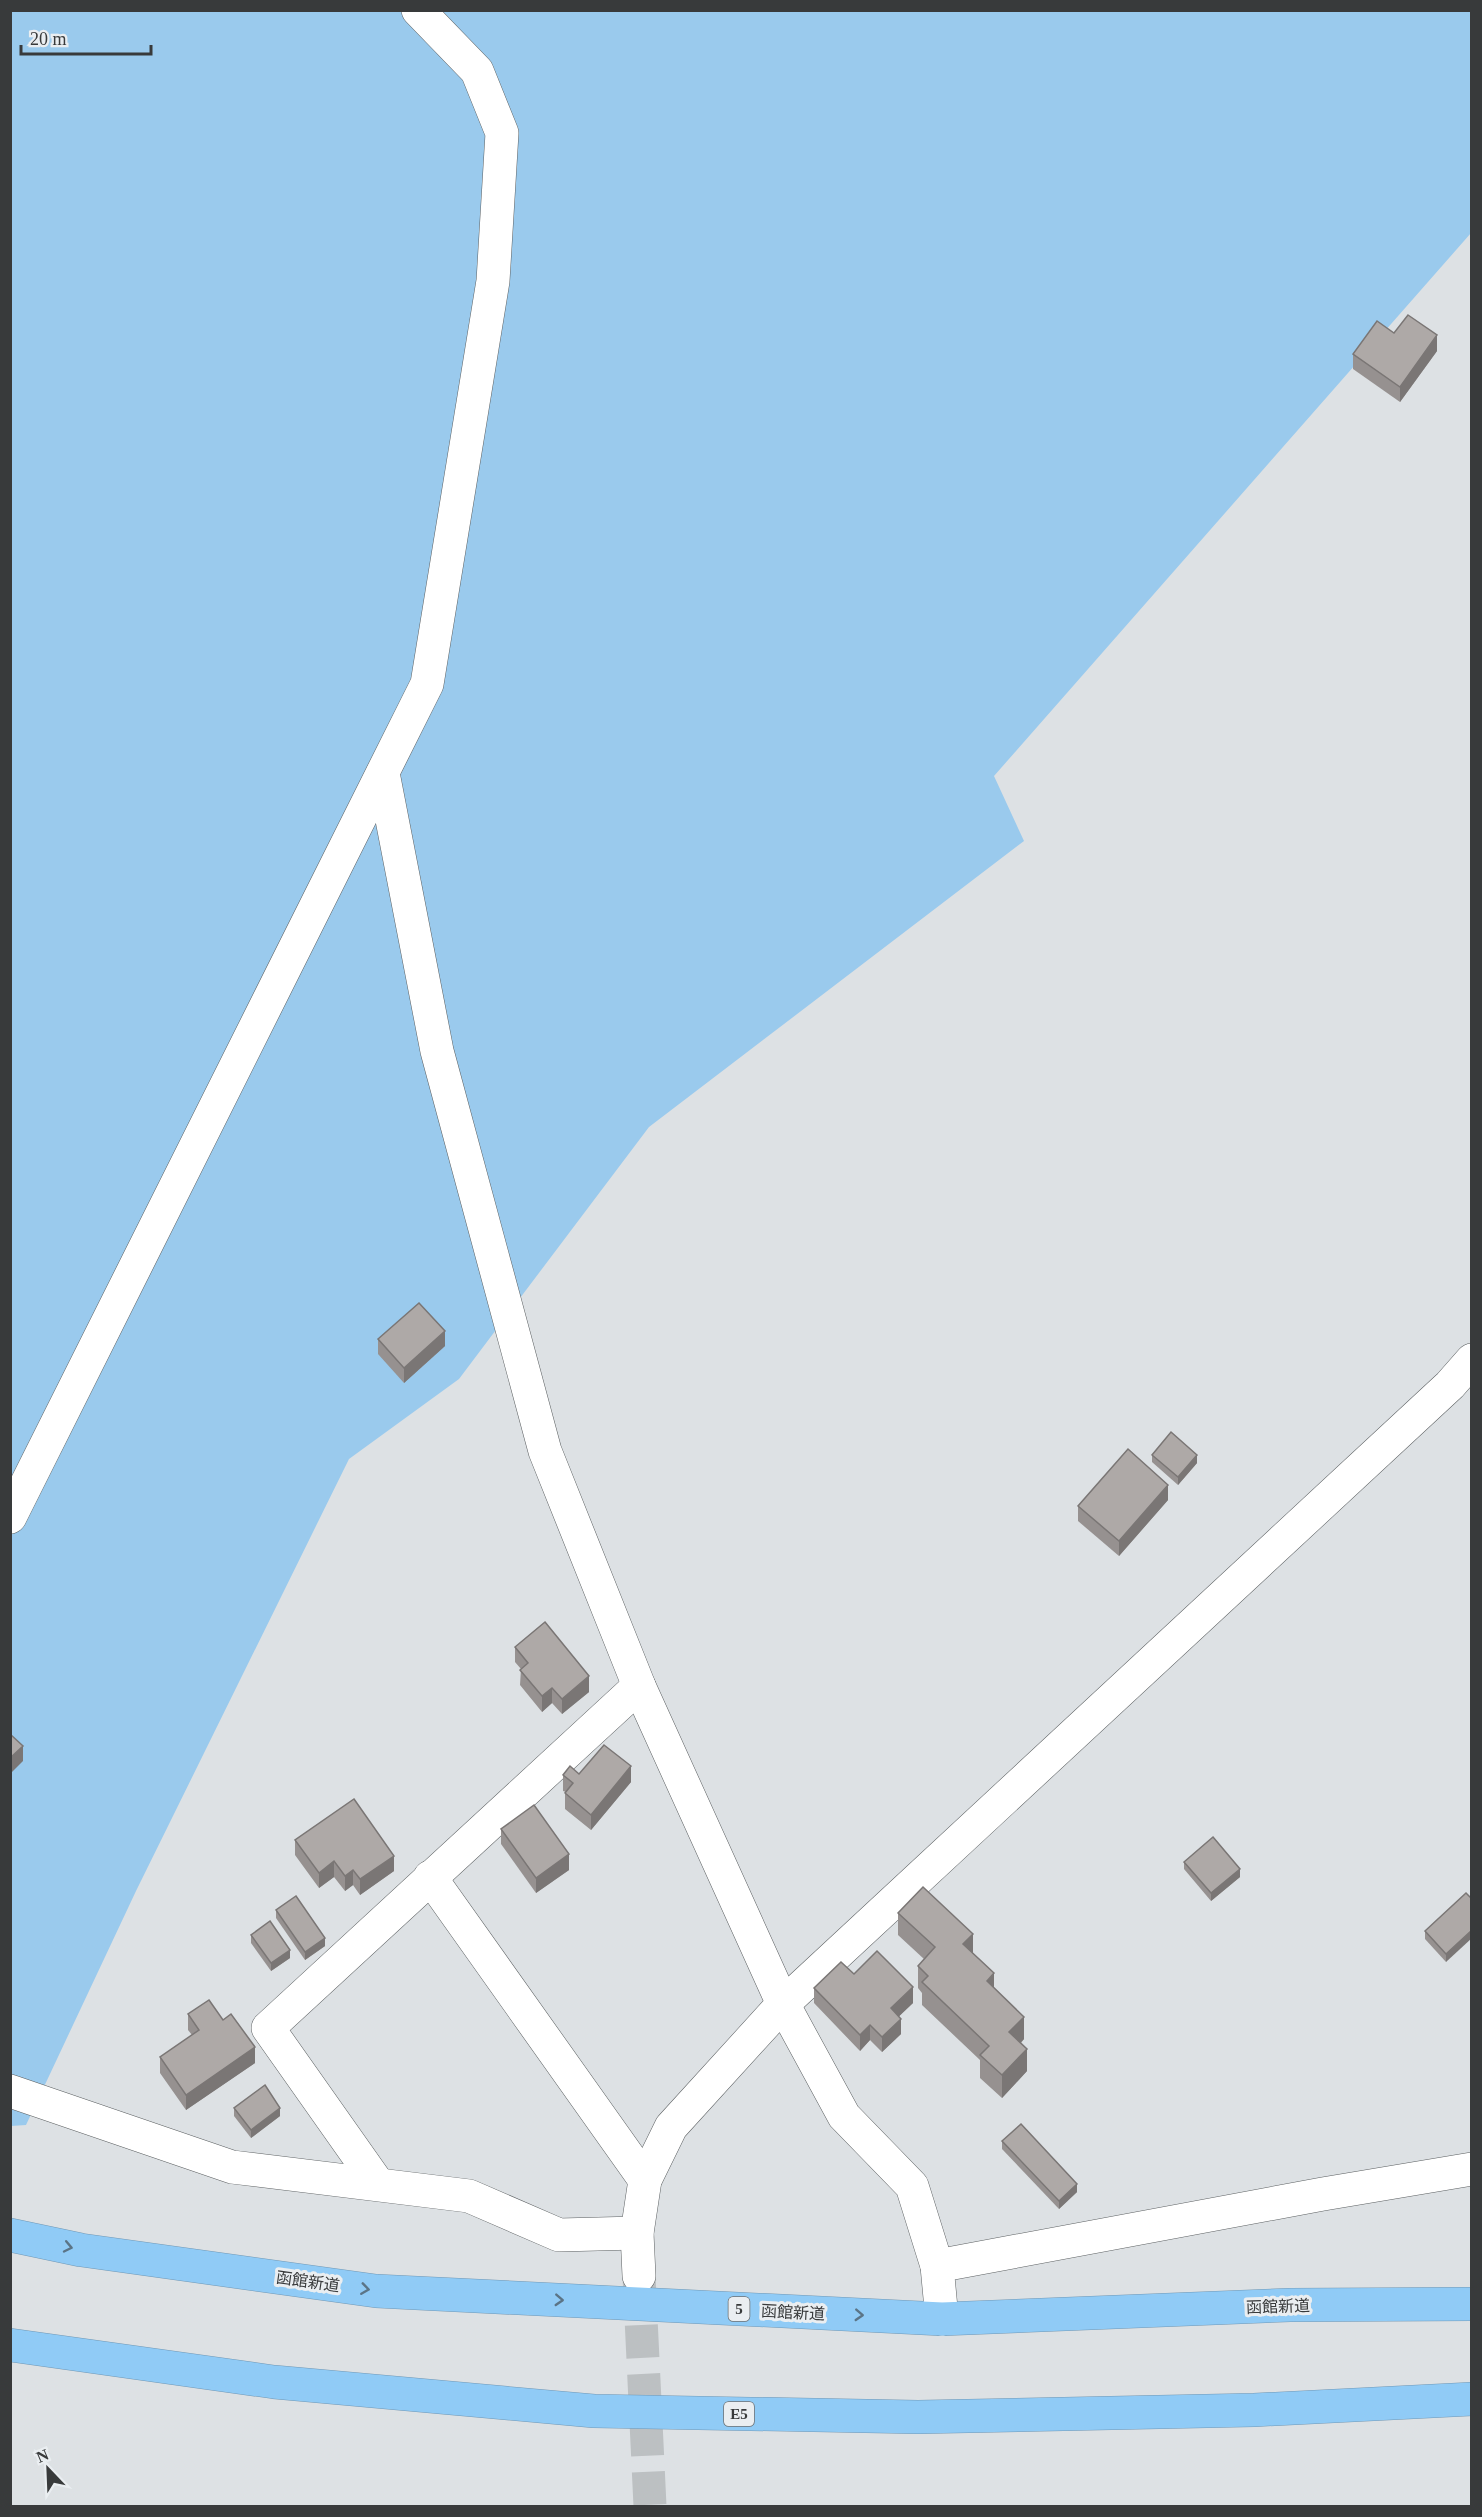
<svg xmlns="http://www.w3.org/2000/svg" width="1482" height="2517" viewBox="0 0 1482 2517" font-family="'Times New Roman','Noto Sans JP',serif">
  <rect width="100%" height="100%" fill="#dde1e4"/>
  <!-- green -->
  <polygon fill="#9acaed" points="10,11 1472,11 1471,233 994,776 1024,841 649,1127 459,1379 349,1459 136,1891 26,2125 11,2126"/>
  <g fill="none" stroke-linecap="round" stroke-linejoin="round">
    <!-- street-tunnel -->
    <polyline stroke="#bcc0c2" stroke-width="33" stroke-dasharray="33 16" stroke-linecap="butt" points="639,2276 650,2506"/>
    <defs>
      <g id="street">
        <polyline points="383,773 437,1051 545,1451 639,1686 783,2004 844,2116 912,2186 937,2266 942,2319"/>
        <polyline points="10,1517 427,684 493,281 502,133 477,71 418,10"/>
        <polyline points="430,1877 645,2180"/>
        <polyline points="10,2091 232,2167 469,2196 559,2235 637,2233"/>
        <polyline points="378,2184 268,2028 639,1686"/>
        <polyline points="937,2266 1323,2194 1472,2169"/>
        <polyline points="639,2276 637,2233 645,2180 671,2127 783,2004 1450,1385 1472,1360"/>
      </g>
      <g id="highway">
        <polyline points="10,2235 81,2250 376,2291 942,2319 1290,2305 1472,2304"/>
        <polyline points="10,2345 274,2382 594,2411 918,2417 1254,2410 1472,2399"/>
      </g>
    </defs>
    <!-- street casing -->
    <use href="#street" stroke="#5c6062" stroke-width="34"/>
    <!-- highway casing -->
    <use href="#highway" stroke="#7198b5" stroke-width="34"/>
    <!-- street -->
    <use href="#street" stroke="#fff" stroke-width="33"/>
    <!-- highway -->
    <use href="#highway" stroke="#90cbf6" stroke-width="33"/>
  </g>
  <!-- wall -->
  <g fill="#969190">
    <polygon points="1437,351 1400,402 1353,369 1353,354"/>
    <polygon points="378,1339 445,1346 404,1383 378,1354"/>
    <polygon points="1152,1455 1197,1463 1178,1485 1152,1462"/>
    <polygon points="1168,1500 1119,1556 1078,1521 1078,1506"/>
    <polygon points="515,1647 589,1692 562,1714 552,1703 542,1712 520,1685 521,1669 515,1662"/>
    <polygon points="579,1774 631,1782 591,1830 565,1809 565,1793 566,1792 563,1791 563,1775"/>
    <polygon points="501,1829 569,1870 536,1893 501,1844"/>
    <polygon points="295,1840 394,1871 360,1895 353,1885 345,1891 334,1877 319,1888 295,1855"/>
    <polygon points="1184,1862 1240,1877 1211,1901 1184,1869"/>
    <polygon points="1472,1899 1446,1962 1425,1939 1425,1931"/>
    <polygon points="276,1910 325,1946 305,1960 276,1918"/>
    <polygon points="898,1913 973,1953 1024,2039 1021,2043 1027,2071 1002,2098 980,2078 980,2060 922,2005 922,1993 918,1988 918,1966 924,1959 898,1935"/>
    <polygon points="251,1935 290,1958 271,1971 251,1943"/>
    <polygon points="854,1974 913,2003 899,2016 901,2034 882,2052 870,2040 860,2051 814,2003 814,1988"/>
    <polygon points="188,2014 223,2020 255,2063 186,2110 160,2073 160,2057 192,2035 188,2030"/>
    <polygon points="234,2108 280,2116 251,2138 234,2116"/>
    <polygon points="1002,2141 1077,2192 1059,2209 1002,2149"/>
  </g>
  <!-- shaded-wall -->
  <g fill="#7a7675">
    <polygon points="1437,335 1437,351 1400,402 1400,387"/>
    <polygon points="445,1331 445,1346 404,1383 404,1368"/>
    <polygon points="1197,1455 1197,1463 1178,1485 1178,1477"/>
    <polygon points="1168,1485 1168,1500 1119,1556 1119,1541"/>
    <polygon points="589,1676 589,1692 562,1714 562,1699"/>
    <polygon points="552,1688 552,1703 542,1712 542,1696"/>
    <polygon points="23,1746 23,1761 10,1774 10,1758"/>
    <polygon points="631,1766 631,1782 591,1830 591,1815"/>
    <polygon points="569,1854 569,1870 536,1893 536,1878"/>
    <polygon points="394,1856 394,1871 360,1895 360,1879"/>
    <polygon points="334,1861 334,1877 319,1888 319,1873"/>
    <polygon points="1240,1869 1240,1877 1211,1901 1211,1893"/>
    <polygon points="353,1870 353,1885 345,1891 345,1876"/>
    <polygon points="1472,1930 1472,1938 1446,1962 1446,1954"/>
    <polygon points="973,1934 973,1957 963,1944"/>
    <polygon points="325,1938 325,1946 305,1960 305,1952"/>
    <polygon points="290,1950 290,1958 271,1971 271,1963"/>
    <polygon points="994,1973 994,1996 987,1981"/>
    <polygon points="913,1987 913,2003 891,2024 891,2008"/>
    <polygon points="1024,2017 1024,2039 1009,2054 1009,2032"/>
    <polygon points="901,2019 901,2034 882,2052 882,2037"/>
    <polygon points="870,2025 870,2040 860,2051 860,2035"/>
    <polygon points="255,2047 255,2063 186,2110 186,2095"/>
    <polygon points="1027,2049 1027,2071 1002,2098 1002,2075"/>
    <polygon points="280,2108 280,2116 251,2138 251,2130"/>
    <polygon points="1077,2184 1077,2192 1059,2209 1059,2201"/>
  </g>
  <!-- building -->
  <g fill="#aea9a7" stroke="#7a7675" stroke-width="1.5">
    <polygon points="1408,315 1437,335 1400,387 1353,354 1377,321 1394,333"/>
    <polygon points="419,1303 445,1331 404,1368 378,1339"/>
    <polygon points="1171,1432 1197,1455 1178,1477 1152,1455"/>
    <polygon points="1128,1449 1168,1485 1119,1541 1078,1506"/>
    <polygon points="545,1622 589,1676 562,1699 552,1688 542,1696 520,1670 528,1663 515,1647"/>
    <polygon points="10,1734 23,1746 10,1758"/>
    <polygon points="604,1745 631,1766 591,1815 565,1793 573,1783 563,1775 570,1766 579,1774"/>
    <polygon points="354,1799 394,1856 360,1879 353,1870 345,1876 334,1861 319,1873 295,1840"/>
    <polygon points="534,1805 569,1854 536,1878 501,1829"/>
    <polygon points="1213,1837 1240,1869 1211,1893 1184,1862"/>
    <polygon points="923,1887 973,1934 963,1944 994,1973 987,1981 1024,2017 1009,2032 1027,2049 1002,2075 980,2055 989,2046 922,1982 928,1976 918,1966 935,1947 898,1913"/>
    <polygon points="1466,1893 1472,1899 1472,1930 1446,1954 1425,1931"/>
    <polygon points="296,1896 325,1938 305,1952 276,1910"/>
    <polygon points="270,1921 290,1950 271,1963 251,1935"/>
    <polygon points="877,1951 913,1987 891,2008 901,2019 882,2037 870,2025 860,2035 814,1988 841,1962 854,1974"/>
    <polygon points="209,2000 223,2020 231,2014 255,2047 186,2095 160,2057 199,2030 188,2014"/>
    <polygon points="265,2085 280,2108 251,2130 234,2108"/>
    <polygon points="1021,2124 1077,2184 1059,2201 1002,2141"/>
  </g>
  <!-- one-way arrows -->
  <defs><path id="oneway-chevron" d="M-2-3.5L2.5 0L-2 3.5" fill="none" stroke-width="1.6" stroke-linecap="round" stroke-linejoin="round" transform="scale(1.5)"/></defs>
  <g stroke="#5b7486">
    <use href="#oneway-chevron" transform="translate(68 2247) rotate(12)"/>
    <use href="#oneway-chevron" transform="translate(365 2289) rotate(8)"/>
    <use href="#oneway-chevron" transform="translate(559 2300) rotate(3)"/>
    <use href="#oneway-chevron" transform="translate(859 2315) rotate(3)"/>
  </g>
  <g text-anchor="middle" stroke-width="6" stroke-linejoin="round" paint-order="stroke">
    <!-- shield labels -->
    <g fill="#eaeef1" stroke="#6d7072" stroke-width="1.5">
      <rect x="728.5" y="2297" width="21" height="24" rx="4.5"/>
      <rect x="724" y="2402" width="30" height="24" rx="4.5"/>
    </g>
    <g font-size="15" font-weight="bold" fill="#383a3b">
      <text x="739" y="2314">5</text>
      <text x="739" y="2419">E5</text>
    </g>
    <!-- street labels -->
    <g font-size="16" fill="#383a3b" stroke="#eaeef1">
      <text transform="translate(308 2281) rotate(8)" y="6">函館新道</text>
      <text transform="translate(1278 2306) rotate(-2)" y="6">函館新道</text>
      <text transform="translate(793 2312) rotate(3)" y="6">函館新道</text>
    </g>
  </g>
  <!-- border -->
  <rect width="1482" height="2517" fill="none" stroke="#383a3b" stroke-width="24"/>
  <!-- north arrow -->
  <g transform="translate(48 2469) rotate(337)" stroke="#eaeef1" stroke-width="4.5" paint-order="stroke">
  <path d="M0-4.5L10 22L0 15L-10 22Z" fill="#383a3b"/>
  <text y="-9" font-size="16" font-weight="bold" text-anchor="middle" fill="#383a3b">N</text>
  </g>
  <!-- scale -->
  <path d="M21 45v9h130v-9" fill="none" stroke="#383a3b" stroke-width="3"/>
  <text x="30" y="45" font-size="18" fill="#383a3b" stroke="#eaeef1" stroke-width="4.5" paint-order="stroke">20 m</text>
</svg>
